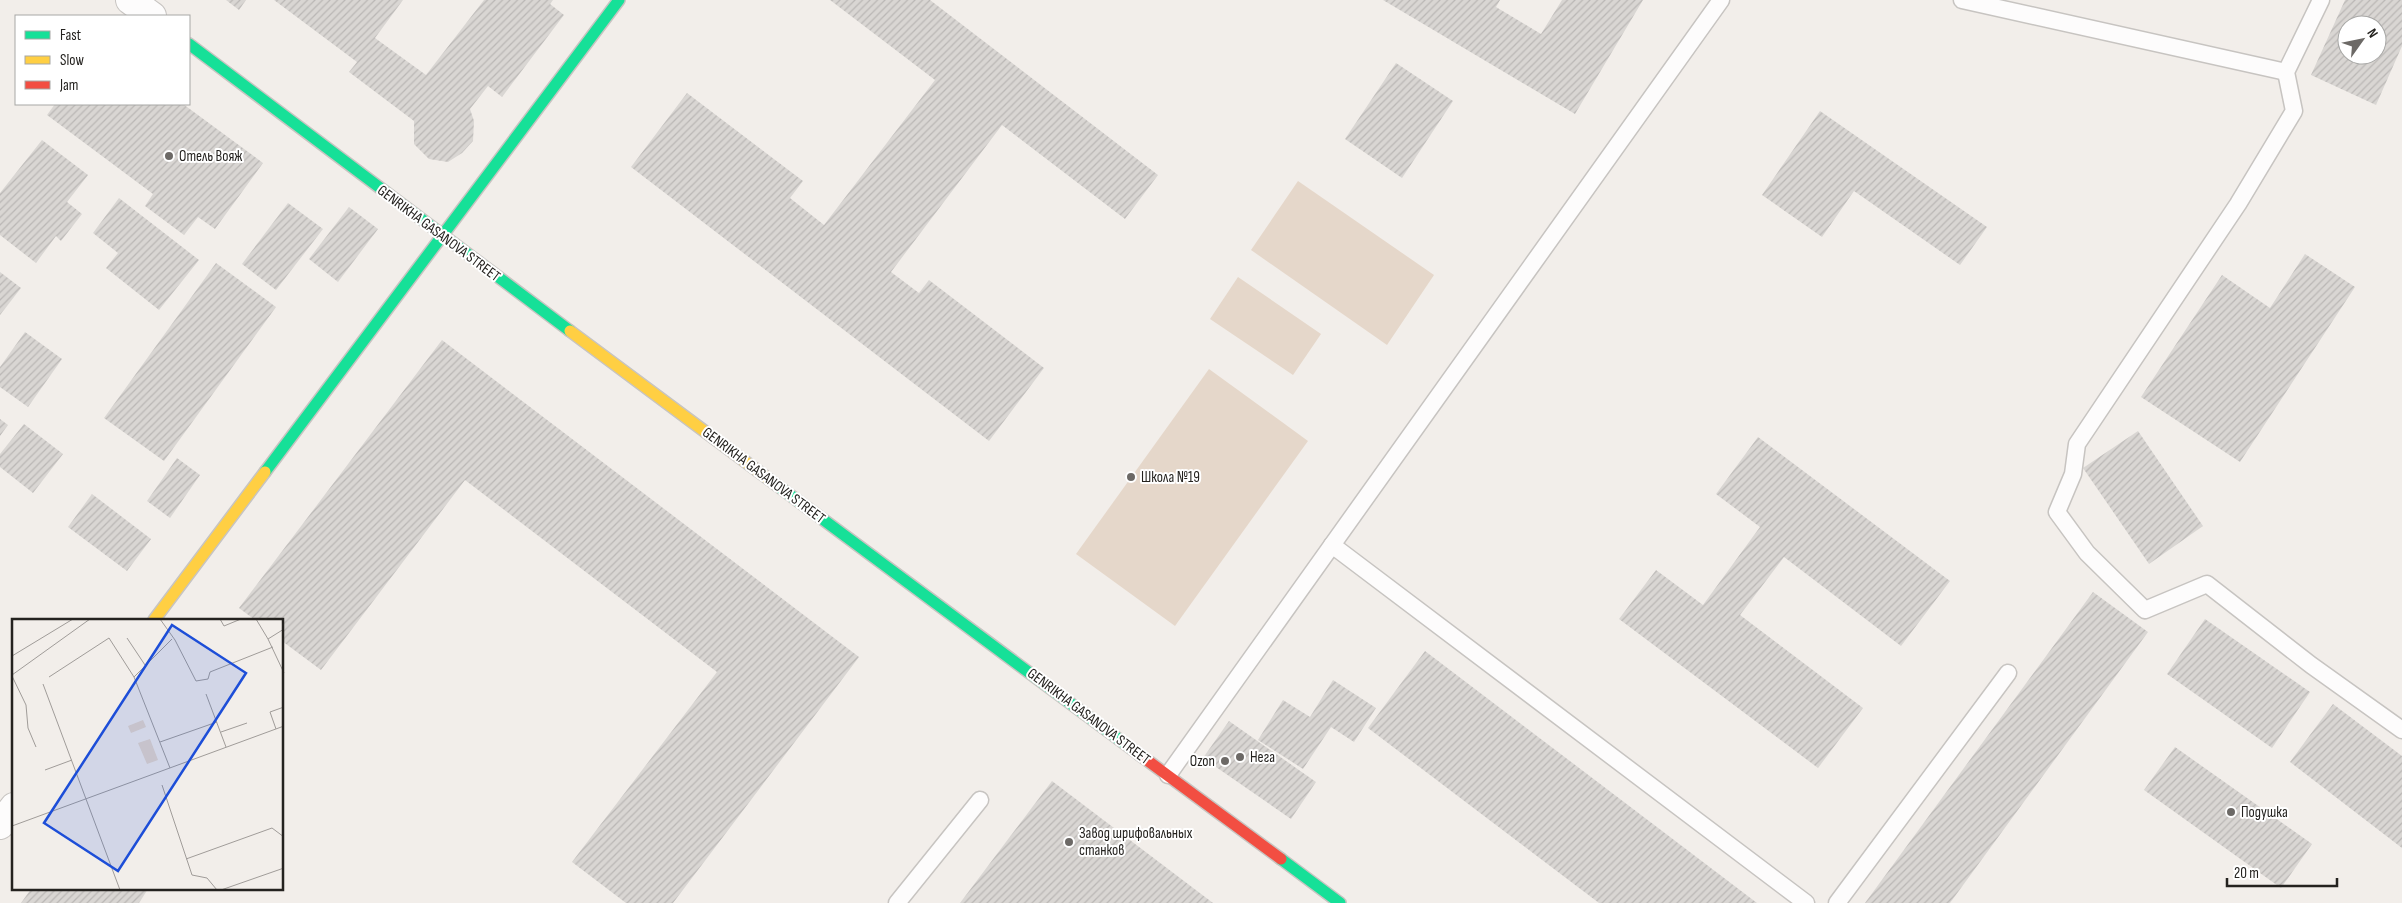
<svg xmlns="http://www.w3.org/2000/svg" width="2402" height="903" viewBox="0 0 2402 903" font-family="'Sofia Sans Condensed',sans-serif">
  <defs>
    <pattern id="building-hatch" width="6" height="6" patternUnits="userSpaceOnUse" patternTransform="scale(1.25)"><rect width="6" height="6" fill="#d9d6d3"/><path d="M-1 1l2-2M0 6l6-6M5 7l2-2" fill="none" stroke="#bab7b5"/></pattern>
  </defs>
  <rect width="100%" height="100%" fill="#f2eeea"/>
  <!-- pitch -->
  <g fill="#e5d7ca">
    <polygon points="1298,181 1434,275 1387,345 1251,250"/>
    <polygon points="1238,277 1321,334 1293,375 1210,319"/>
    <polygon points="1209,369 1308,441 1175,626 1076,554"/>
  </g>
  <!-- building -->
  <g fill="url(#building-hatch)" fill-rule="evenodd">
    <polygon points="226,0 246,0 239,10"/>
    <polygon points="274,0 403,0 375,38 426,75 484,0 553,0 550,4 564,15 502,97 488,86 470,109 474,121 473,141 462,153 448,162 429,159 414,144 414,121 349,72 357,62"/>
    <polygon points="830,0 930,0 1158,175 1125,219 1002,125 891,272 919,293 929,280 1044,368 989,441 631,167 687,93 803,181 790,198 824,225 935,80"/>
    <polygon points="1383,0 1500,0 1496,7 1541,34 1562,0 1643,0 1575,114"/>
    <path d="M2345,0h57v46l-26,59 -65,-30zM2347,25h30v30h-30z"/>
    <polygon points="1396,63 1453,101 1402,178 1345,139"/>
    <polygon points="55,104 183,104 263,163 215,229 198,217 184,235 145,206 153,194 47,115"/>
    <polygon points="1820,111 1987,227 1960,265 1854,191 1822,237 1762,195"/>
    <polygon points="42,140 88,175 67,202 82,214 61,241 56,236 36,263 0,235 0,193"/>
    <polygon points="119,198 199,260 159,310 106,268 118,253 93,233"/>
    <polygon points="288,203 323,229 276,290 242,264"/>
    <polygon points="349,207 378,229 338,282 309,259"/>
    <polygon points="2305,254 2355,287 2240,462 2141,397 2222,275 2270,308"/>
    <polygon points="216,263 276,307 164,461 104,418"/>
    <polygon points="0,272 21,288 0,315"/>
    <polygon points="25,332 62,359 28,407 0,387 0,367"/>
    <polygon points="442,340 859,657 673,903 626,903 572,862 717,672 465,480 321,670 282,641 282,620 255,620 239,608"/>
    <polygon points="0,419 8,425 0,436"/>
    <polygon points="24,424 63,454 33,493 0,467 0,454"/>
    <polygon points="2138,431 2203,526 2149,564 2083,468"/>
    <polygon points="1758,437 1950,581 1901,646 1784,557 1740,615 1863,708 1818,768 1619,619 1656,570 1703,605 1760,527 1716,494"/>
    <polygon points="177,458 200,475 170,518 147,501"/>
    <polygon points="92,494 151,539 127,571 68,527"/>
    <polygon points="2093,592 2148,632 1950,903 1865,903"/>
    <polygon points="2205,619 2310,692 2272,748 2167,674"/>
    <polygon points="1425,651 1757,903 1599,903 1368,728"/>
    <polygon points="1333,680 1376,708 1354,742 1331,727 1303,769 1258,740 1283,700 1310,717"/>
    <polygon points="2333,704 2402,756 2402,848 2290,762"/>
    <polygon points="1229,721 1316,782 1291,819 1203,758"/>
    <polygon points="2175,747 2312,844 2281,888 2144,790"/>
    <polygon points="1052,781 1213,903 960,903"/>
    <polygon points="31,889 148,889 139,903 21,903"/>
  </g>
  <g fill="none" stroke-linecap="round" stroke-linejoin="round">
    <defs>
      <g id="lane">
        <polyline points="1962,0 2286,72"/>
        <polyline points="2321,0 2286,72 2294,111 2238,204 2077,444 2073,474 2057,512 2087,553 2145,610 2207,584 2311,665 2402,730"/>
        <polyline points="1332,545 1806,903"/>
        <polyline points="1168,775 1721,0"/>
        <polyline points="897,903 980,800"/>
        <polyline points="1837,903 2008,673"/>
      </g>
      <g id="street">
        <polyline points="130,0 152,16"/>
        <polyline points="0,825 14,807"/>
      </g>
      <g id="fast">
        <polyline points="189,44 570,331"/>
        <polyline points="265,472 619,0"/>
        <polyline points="778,486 1140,755"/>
        <polyline points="1281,859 1340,903"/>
      </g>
      <g id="slow">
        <polyline points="570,331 778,486"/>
        <polyline points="154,620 265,472"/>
      </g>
      <polyline id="jam" points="1140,755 1281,859"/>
    </defs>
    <!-- lane casing -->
    <use href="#lane" stroke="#c7c4c1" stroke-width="19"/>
    <!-- street casing -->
    <use href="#street" stroke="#c7c4c1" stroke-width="30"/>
    <!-- fast casing -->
    <use href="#fast" stroke="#c7c4c1" stroke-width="14"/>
    <!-- slow casing -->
    <use href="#slow" stroke="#c7c4c1" stroke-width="14"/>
    <!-- jam casing -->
    <use href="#jam" stroke="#c7c4c1" stroke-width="14"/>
    <!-- lane -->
    <use href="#lane" stroke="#fdfcfc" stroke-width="16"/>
    <!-- street -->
    <use href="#street" stroke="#fdfcfc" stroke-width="28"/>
    <!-- fast -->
    <use href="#fast" stroke="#16e098" stroke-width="11"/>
    <!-- slow -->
    <use href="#slow" stroke="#ffcf43" stroke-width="11"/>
    <!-- jam -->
    <use href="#jam" stroke="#f24e42" stroke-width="11"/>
  </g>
  <!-- markers -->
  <g fill="#6c6966" stroke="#fff" stroke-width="2">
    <circle cx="169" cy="156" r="5"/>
    <circle cx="1131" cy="477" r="5"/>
    <circle cx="1240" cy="757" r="5"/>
    <circle cx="1225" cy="761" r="5"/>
    <circle cx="2231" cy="812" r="5"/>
    <circle cx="1069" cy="842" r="5"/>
  </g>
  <g text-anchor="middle" stroke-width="4" stroke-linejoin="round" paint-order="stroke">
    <!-- poi labels -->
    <g font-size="15" fill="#24221f" stroke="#fff" text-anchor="start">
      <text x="179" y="161">Отель Вояж</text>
      <text x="1141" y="482">Школа №19</text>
      <text x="1250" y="762">Нега</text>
      <text x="1215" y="766" text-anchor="end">Ozon</text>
      <text x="2241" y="817">Подушка</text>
      <text x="1079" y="838">Завод шрифовальных<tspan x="1079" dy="17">станков</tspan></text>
    </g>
    <!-- street labels -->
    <g font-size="15" fill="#24221f" stroke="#fff">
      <text transform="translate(439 233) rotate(37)" y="5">GENRIKHA GASANOVA STREET</text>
      <text transform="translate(764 475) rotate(37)" y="5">GENRIKHA GASANOVA STREET</text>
      <text transform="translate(1089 716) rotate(37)" y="5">GENRIKHA GASANOVA STREET</text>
    </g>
  </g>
  <!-- overview -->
  <g transform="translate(12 619)">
    <rect width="271" height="271" fill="#f2eeea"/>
    <path d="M131,101l3,7 -15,6 -3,-7zM138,120l8,21 -11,4 -9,-21z" fill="#e5d7ca"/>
    <path fill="none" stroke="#a09c99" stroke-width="1" d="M148,0l15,21 21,41 12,-2 2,-7 63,-25M208,0l4,7 17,-7M244,0l12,20M272,10l-16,10 16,34M115,19l18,27M0,37l61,-37M0,56l78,-56M0,57l14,29 2,23 8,19M37,58l60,-39 25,39 36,91M122,58l38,-38M31,65l77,206M194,75l20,53M264,110l-6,-17 14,-5M209,113l26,-9M148,123l57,-20M33,151l27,-10M150,166l30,90 15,3 10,12M0,207l272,-100M174,240l86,-31 12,9M209,271l63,-22"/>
    <path fill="#1d4ed8" fill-opacity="0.15" stroke="#1d4ed8" stroke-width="2.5" d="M160,6l74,48 -128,198 -74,-48z"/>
    <rect width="271" height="271" fill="none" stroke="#24221f" stroke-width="2.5"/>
  </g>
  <!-- legend -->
  <rect x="15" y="15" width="175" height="90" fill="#ffffff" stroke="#a7a7a5"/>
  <rect x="25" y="31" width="25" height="8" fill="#16e098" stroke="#a7a7a5"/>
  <text x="60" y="40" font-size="15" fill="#24221f">Fast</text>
  <rect x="25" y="56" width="25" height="8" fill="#ffcf43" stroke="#a7a7a5"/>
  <text x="60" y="65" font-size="15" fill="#24221f">Slow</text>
  <rect x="25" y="81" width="25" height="8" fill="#f24e42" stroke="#a7a7a5"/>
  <text x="60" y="90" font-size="15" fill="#24221f">Jam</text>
  <!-- north arrow -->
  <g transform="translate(2362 40) rotate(57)"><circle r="24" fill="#ffffff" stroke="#a7a7a5"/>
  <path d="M0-4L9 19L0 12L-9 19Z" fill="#6c6966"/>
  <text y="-8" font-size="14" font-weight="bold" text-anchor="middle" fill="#24221f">N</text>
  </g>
  <!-- scale -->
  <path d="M2227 878v8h110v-8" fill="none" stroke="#24221f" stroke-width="2.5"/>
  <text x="2234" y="878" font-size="15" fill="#24221f" stroke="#ffffff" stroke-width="4" paint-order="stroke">20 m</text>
</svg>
